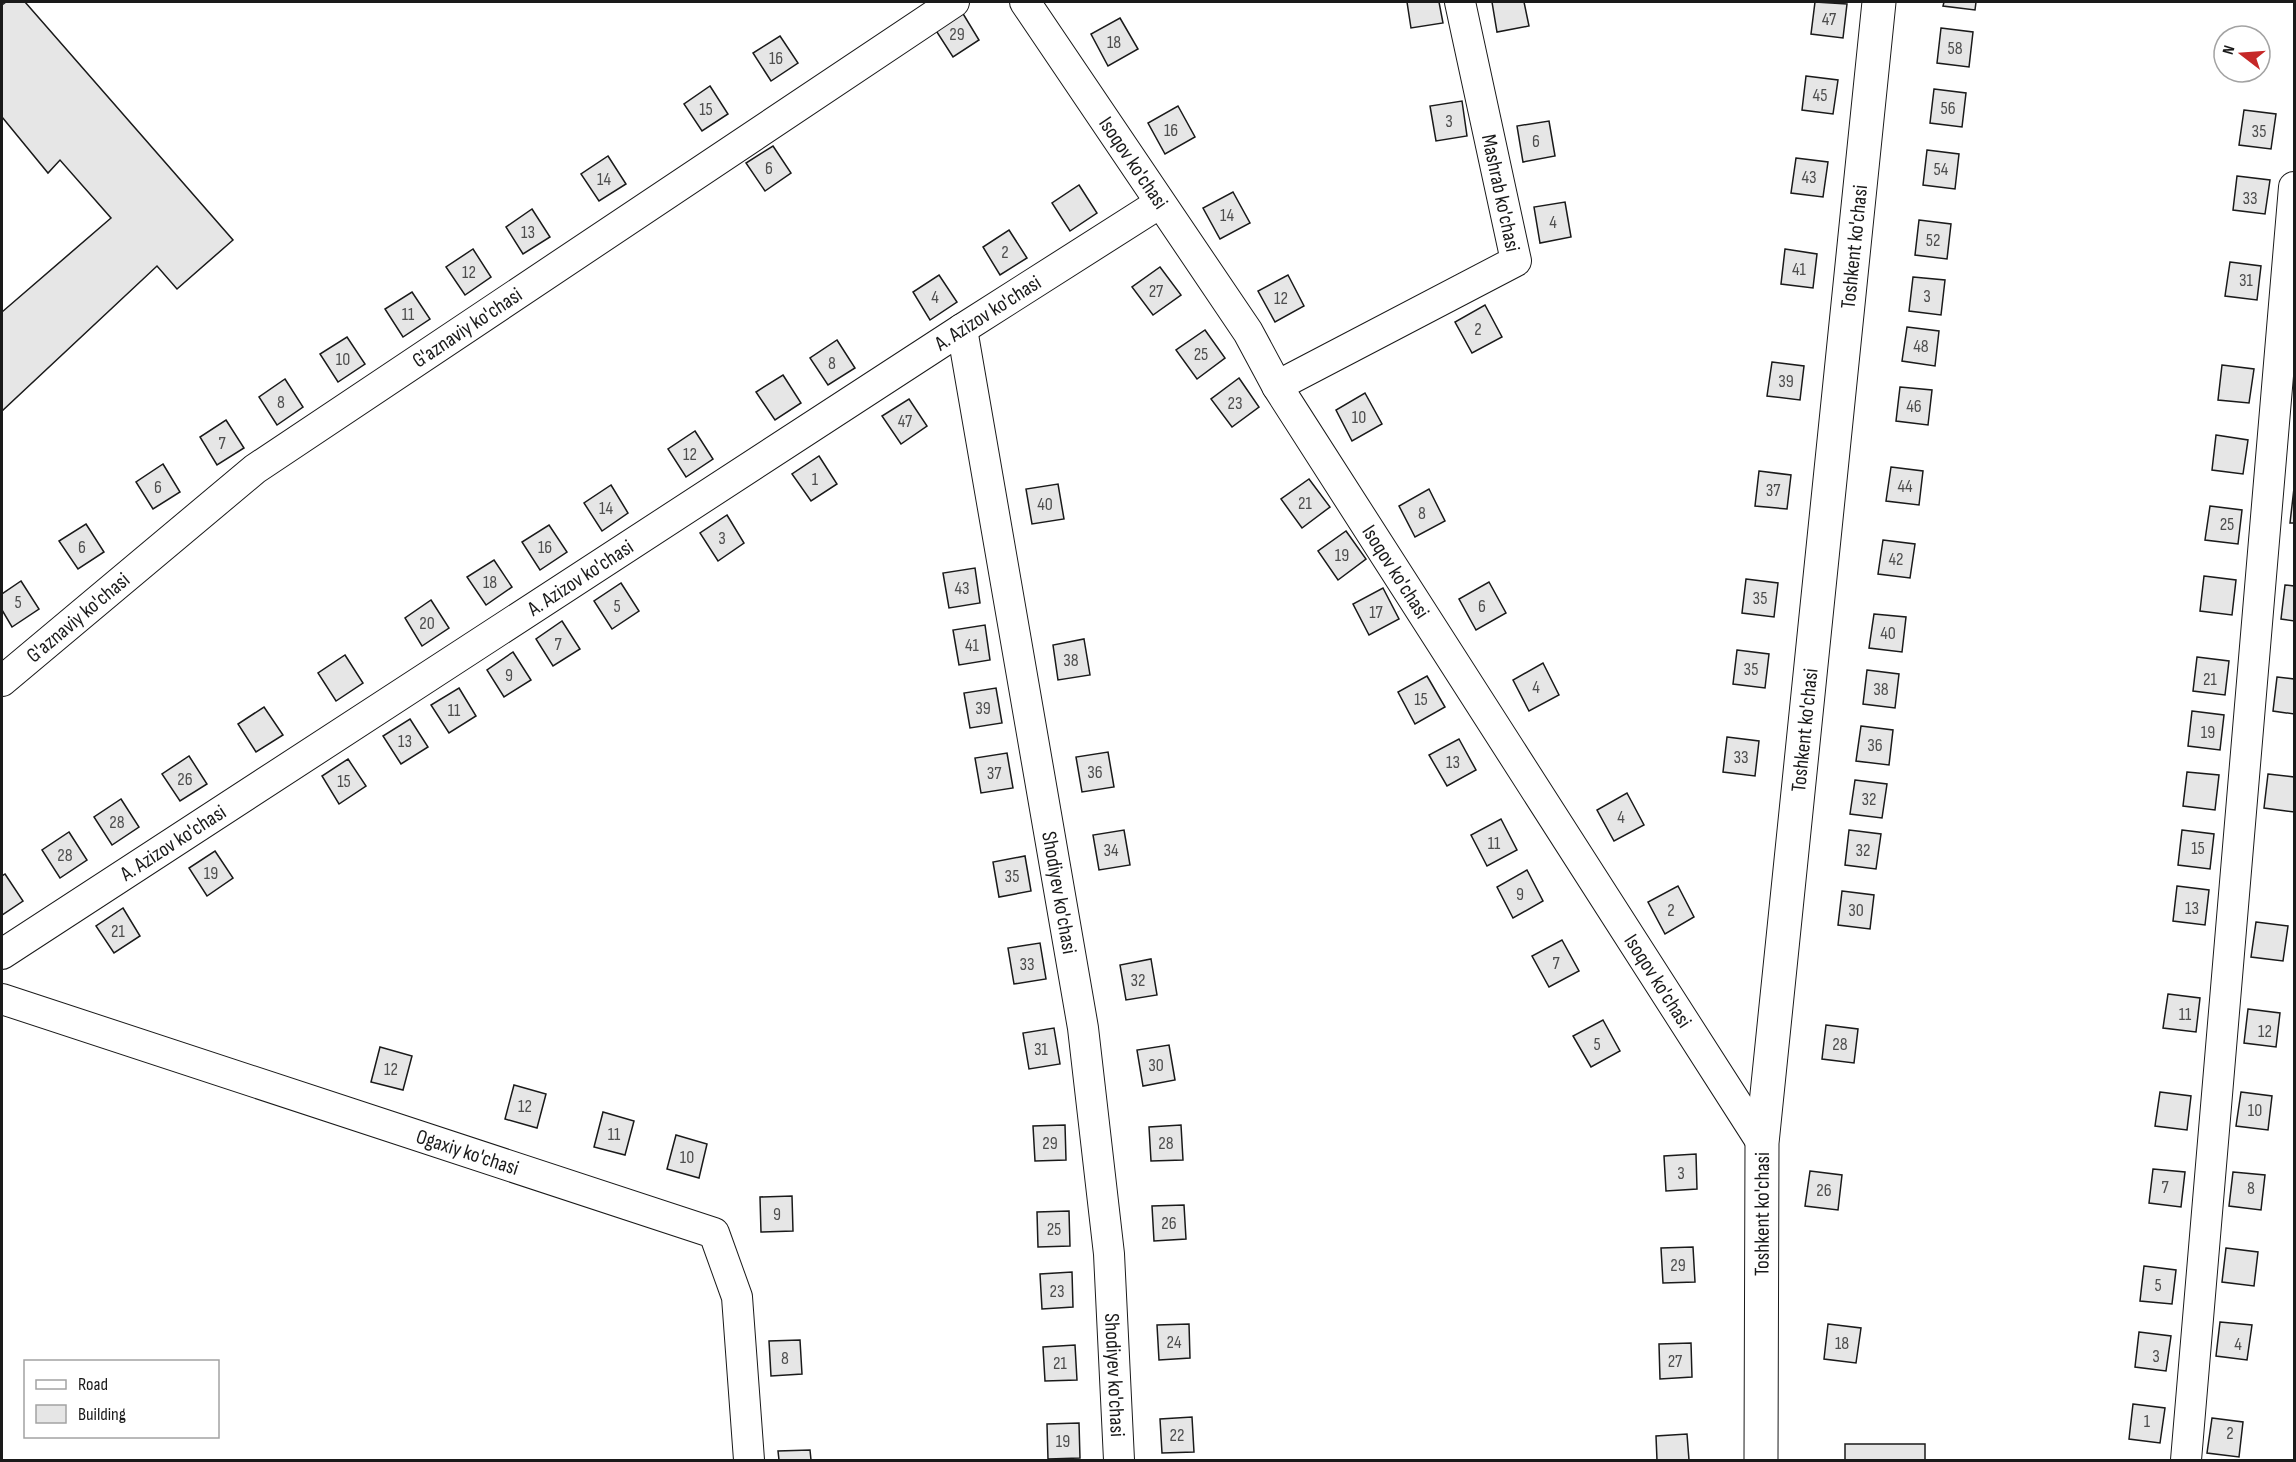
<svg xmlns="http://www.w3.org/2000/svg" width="2296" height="1462" viewBox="0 0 2296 1462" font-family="'Sofia Sans Condensed',sans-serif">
  <rect width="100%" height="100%" fill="#fff"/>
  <!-- building -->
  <g fill="#e6e6e6" stroke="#1a1a1a" stroke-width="1.5">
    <polygon points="6,2 25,2 233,240 177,289 157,266 2,411 2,312 111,218 60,160 48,173 2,117 2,5"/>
    <polygon points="1407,2 1439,2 1443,23 1411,28"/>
    <polygon points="1492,2 1524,2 1529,26 1497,32"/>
    <polygon points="1815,2 1847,4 1843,38 1811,34"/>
    <polygon points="1944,2 1976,2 1975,10 1943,6"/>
    <polygon points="962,12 979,40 953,57 935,29"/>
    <polygon points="1120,18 1138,49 1108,66 1091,34"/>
    <polygon points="1941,28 1973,32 1969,67 1937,63"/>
    <polygon points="780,36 798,63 771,81 753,53"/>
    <polygon points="1806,76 1838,80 1833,114 1802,110"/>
    <polygon points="710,86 728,114 702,131 684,104"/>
    <polygon points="1934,89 1966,93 1962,127 1930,123"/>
    <polygon points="1462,101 1467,136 1436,141 1430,106"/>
    <polygon points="1178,106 1195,137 1165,154 1148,123"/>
    <polygon points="2244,110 2276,114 2271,149 2239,145"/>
    <polygon points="1549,121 1555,156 1523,162 1517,126"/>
    <polygon points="773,146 791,173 765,191 746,163"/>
    <polygon points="1927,150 1959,154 1955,189 1923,185"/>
    <polygon points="608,156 626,184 599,201 581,174"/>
    <polygon points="1796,158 1828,162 1823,197 1791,193"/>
    <polygon points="2237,176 2270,180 2265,214 2233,210"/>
    <polygon points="1079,185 1097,213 1070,231 1052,203"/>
    <polygon points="1233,192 1250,223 1220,239 1203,208"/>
    <polygon points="1565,202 1571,237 1540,243 1534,207"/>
    <polygon points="532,209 550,237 523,254 506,227"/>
    <polygon points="1919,220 1951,224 1947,259 1915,255"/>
    <polygon points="1009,230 1027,258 1000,275 983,247"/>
    <polygon points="473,249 491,277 465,295 446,267"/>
    <polygon points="1785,249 1817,254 1813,288 1781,284"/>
    <polygon points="2230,262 2261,266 2257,300 2225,296"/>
    <polygon points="1160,267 1181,295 1153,315 1132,287"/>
    <polygon points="939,275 957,302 930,320 913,292"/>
    <polygon points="1288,275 1304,306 1275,322 1258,291"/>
    <polygon points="1913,277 1945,280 1941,315 1909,311"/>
    <polygon points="412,292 430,319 403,337 385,309"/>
    <polygon points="1485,305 1502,337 1472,353 1455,322"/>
    <polygon points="1907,327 1939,331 1935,366 1902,361"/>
    <polygon points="1205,330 1225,358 1197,379 1176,350"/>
    <polygon points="347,337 365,364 338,382 320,354"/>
    <polygon points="837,340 855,368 828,385 810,358"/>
    <polygon points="1772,362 1804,366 1800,400 1767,396"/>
    <polygon points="2222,365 2254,369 2249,403 2218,400"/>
    <polygon points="783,375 801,403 775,420 756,392"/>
    <polygon points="1239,378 1259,407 1232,427 1211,399"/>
    <polygon points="285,379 303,407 277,425 259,397"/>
    <polygon points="1900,387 1932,390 1928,425 1896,421"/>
    <polygon points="1365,393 1382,424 1352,441 1336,410"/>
    <polygon points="909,399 927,426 901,444 882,416"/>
    <polygon points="226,420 244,448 217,465 200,437"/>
    <polygon points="695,431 713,459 686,477 668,449"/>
    <polygon points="2216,435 2248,440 2243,474 2212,470"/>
    <polygon points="819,456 837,484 811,501 792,474"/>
    <polygon points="163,464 180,492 153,509 136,482"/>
    <polygon points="1891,467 1923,471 1919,505 1886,501"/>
    <polygon points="1759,471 1791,475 1787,509 1755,506"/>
    <polygon points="1309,479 1330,507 1302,528 1281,499"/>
    <polygon points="1058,484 1064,519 1032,524 1026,489"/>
    <polygon points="611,485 628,513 602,531 584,503"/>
    <polygon points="2294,488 2294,523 2290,523"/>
    <polygon points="1429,489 1445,521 1415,537 1399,506"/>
    <polygon points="2210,506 2242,510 2238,544 2205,540"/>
    <polygon points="727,515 744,543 718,561 700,533"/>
    <polygon points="86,524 104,552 78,569 59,541"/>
    <polygon points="549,525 567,552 540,570 522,542"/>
    <polygon points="1346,531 1366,559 1338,580 1318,551"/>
    <polygon points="1883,540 1915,544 1910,578 1878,574"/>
    <polygon points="494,560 512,587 486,605 467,577"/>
    <polygon points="975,568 980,603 949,608 943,573"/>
    <polygon points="2204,576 2236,580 2232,615 2200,611"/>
    <polygon points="1746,579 1778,583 1774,617 1742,613"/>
    <polygon points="21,581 39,609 12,627 2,610 2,594"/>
    <polygon points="1489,582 1506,613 1476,630 1459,599"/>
    <polygon points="621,583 639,611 612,629 594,601"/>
    <polygon points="2285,585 2294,586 2294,621 2281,619"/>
    <polygon points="1383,588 1399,619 1369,635 1353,604"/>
    <polygon points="431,600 449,628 422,646 405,618"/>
    <polygon points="1874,614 1906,617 1902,652 1869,648"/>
    <polygon points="562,621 580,649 553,666 536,639"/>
    <polygon points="985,625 990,660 959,665 953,630"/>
    <polygon points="1084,639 1090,675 1058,680 1053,645"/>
    <polygon points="1737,650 1769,654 1765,688 1733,684"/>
    <polygon points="513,652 531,680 504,697 487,670"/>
    <polygon points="345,655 363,683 336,701 318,673"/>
    <polygon points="2197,657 2229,661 2225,695 2193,691"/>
    <polygon points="1543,663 1559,695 1529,711 1513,680"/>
    <polygon points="1867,670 1899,674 1895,708 1863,704"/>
    <polygon points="1427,676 1445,707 1415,724 1398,692"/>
    <polygon points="2277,677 2294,679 2294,714 2273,711"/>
    <polygon points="459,688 476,716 449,733 431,705"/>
    <polygon points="996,688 1002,723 970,728 964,693"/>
    <polygon points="264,707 283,735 256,752 238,724"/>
    <polygon points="2192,711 2224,715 2220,750 2188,746"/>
    <polygon points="410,719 428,747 401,764 383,736"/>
    <polygon points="1861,726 1893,730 1889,765 1856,761"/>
    <polygon points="1727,737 1759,741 1755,776 1723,772"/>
    <polygon points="1459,739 1476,770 1447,786 1429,755"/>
    <polygon points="1108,752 1114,787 1082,792 1076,757"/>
    <polygon points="1007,753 1013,788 981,793 975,758"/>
    <polygon points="189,756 207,784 180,801 162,774"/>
    <polygon points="348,759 366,786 339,804 322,776"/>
    <polygon points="2187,772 2219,775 2215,810 2183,806"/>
    <polygon points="2268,774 2294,777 2294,812 2264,808"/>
    <polygon points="1855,780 1887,784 1882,818 1850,814"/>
    <polygon points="1627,793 1644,825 1614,841 1597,810"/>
    <polygon points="121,799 139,827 112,845 94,817"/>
    <polygon points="1501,819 1517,850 1487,866 1471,835"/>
    <polygon points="1124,830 1130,865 1099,870 1093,835"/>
    <polygon points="1849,830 1881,834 1876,869 1845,865"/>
    <polygon points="2182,830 2214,834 2210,869 2178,865"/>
    <polygon points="69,832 87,860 60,878 42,850"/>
    <polygon points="215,851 233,878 207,896 189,868"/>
    <polygon points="1025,856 1031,891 999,897 993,862"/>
    <polygon points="1527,870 1543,901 1513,918 1497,887"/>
    <polygon points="5,874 23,901 2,915 2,876"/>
    <polygon points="1678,886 1694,917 1665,934 1648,902"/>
    <polygon points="2177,886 2209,890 2205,925 2173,921"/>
    <polygon points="1842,891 1874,895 1870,929 1838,925"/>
    <polygon points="123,908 140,936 114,953 96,926"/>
    <polygon points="2256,922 2288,926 2283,961 2251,957"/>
    <polygon points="1562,940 1579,971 1549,987 1532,956"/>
    <polygon points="1040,943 1046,979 1014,984 1008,948"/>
    <polygon points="1151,959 1157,995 1126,1000 1120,965"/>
    <polygon points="2168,994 2200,998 2196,1032 2163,1028"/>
    <polygon points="2248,1009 2280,1013 2276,1047 2244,1043"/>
    <polygon points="1603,1020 1620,1051 1591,1067 1573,1036"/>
    <polygon points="1826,1025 1858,1029 1854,1063 1822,1059"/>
    <polygon points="1054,1028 1060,1064 1029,1069 1023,1033"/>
    <polygon points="1169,1045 1175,1080 1143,1086 1137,1050"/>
    <polygon points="380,1047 412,1056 403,1090 371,1082"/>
    <polygon points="514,1085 546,1094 537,1128 505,1119"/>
    <polygon points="2160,1092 2191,1096 2187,1130 2155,1126"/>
    <polygon points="2241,1092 2272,1096 2268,1130 2236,1126"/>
    <polygon points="603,1112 634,1121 625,1155 594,1147"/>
    <polygon points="1065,1125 1066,1160 1035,1161 1033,1126"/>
    <polygon points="1181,1125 1183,1160 1151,1161 1149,1127"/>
    <polygon points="676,1135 707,1144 699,1178 667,1169"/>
    <polygon points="1696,1154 1697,1189 1666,1191 1664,1156"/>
    <polygon points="2153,1169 2185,1172 2181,1207 2149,1203"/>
    <polygon points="1810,1171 1842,1175 1838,1210 1805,1206"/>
    <polygon points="2233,1172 2265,1175 2261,1210 2229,1206"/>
    <polygon points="792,1196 793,1231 761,1232 760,1197"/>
    <polygon points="1184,1205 1186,1239 1154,1241 1152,1206"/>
    <polygon points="1069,1211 1070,1246 1038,1247 1037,1212"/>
    <polygon points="1693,1247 1695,1282 1663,1283 1661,1248"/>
    <polygon points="2226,1248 2258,1252 2254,1286 2222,1282"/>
    <polygon points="2144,1266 2176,1270 2172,1304 2140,1301"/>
    <polygon points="1072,1272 1073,1307 1042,1309 1040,1274"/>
    <polygon points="2220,1322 2252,1325 2247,1360 2216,1356"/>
    <polygon points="1189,1324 1190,1358 1159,1360 1157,1325"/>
    <polygon points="1828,1324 1861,1328 1856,1363 1824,1359"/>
    <polygon points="2139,1332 2171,1336 2166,1371 2135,1367"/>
    <polygon points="800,1340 802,1374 771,1376 769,1341"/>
    <polygon points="1691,1343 1692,1377 1660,1379 1659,1344"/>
    <polygon points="1075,1345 1077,1380 1045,1381 1043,1347"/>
    <polygon points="2133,1404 2165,1408 2160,1443 2129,1439"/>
    <polygon points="1192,1417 1194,1452 1162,1453 1160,1419"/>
    <polygon points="2212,1418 2243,1422 2239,1457 2207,1453"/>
    <polygon points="1079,1423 1080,1458 1048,1459 1047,1424"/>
    <polygon points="1687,1434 1689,1460 1657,1460 1656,1436"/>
    <rect x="1845" y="1444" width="80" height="16"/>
    <polygon points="810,1450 811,1460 779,1460 778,1451"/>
  </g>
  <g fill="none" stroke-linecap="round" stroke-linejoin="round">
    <defs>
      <g id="street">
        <path id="s1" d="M1025,2l223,330 29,54 485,757"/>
        <path id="s2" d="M962,329l121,699 26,226 10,206"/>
        <polyline points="1277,386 1516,261 1460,2"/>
        <path id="s3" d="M2,681l253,-212 699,-467"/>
        <path id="s4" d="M2,954l960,-625 198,-126"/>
        <path id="s5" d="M2,999l712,234 23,64 12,163"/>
        <polyline points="2186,1460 2294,187"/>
      </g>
      <g id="primary">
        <path id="s6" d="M1761,1460l1,-317 117,-1141"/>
      </g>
    </defs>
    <!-- street casing -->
    <use href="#street" stroke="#1a1a1a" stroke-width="32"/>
    <!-- primary casing -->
    <use href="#primary" stroke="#1a1a1a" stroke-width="35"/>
    <!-- street -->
    <use href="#street" stroke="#fff" stroke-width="30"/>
    <!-- primary -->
    <use href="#primary" stroke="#fff" stroke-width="33"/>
  </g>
  <g text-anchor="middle" stroke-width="4.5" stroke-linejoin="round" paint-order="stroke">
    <!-- number labels -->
    <g font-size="18" fill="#4d4d4d">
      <text x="1829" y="25">47</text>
      <text x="957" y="40">29</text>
      <text x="1114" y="48">18</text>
      <text x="1955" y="54">58</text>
      <text x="776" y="64">16</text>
      <text x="1820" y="101">45</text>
      <text x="1948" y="114">56</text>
      <text x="706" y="115">15</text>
      <text x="1449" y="127">3</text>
      <text x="1171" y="136">16</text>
      <text x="2259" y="137">35</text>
      <text x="1536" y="147">6</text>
      <text x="769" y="174">6</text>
      <text x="1941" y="175">54</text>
      <text x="1809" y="183">43</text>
      <text x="604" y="185">14</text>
      <text x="2250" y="204">33</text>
      <text x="1227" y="221">14</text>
      <text x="1553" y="228">4</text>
      <text x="528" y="238">13</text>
      <text x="1933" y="246">52</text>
      <text x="1005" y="258">2</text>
      <text x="1799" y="275">41</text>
      <text x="469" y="278">12</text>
      <text x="2246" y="286">31</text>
      <text x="1156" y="297">27</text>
      <text x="1927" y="302">3</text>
      <text x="935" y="303">4</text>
      <text x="1281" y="304">12</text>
      <text x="408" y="320">11</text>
      <text x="1478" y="335">2</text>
      <text x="1921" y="352">48</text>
      <text x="1201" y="360">25</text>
      <text x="343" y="365">10</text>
      <text x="832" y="369">8</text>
      <text x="1786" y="387">39</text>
      <text x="281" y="408">8</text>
      <text x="1235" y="409">23</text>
      <text x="1914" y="412">46</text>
      <text x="1359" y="423">10</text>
      <text x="905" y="427">47</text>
      <text x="222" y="449">7</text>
      <text x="690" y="460">12</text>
      <text x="815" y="485">1</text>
      <text x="1905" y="492">44</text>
      <text x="158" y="493">6</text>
      <text x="1773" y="496">37</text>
      <text x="1305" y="509">21</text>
      <text x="1045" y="510">40</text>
      <text x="606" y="514">14</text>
      <text x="1422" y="519">8</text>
      <text x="2227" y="530">25</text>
      <text x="722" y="544">3</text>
      <text x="82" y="553">6</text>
      <text x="545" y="553">16</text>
      <text x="1342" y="561">19</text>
      <text x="1896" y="565">42</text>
      <text x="490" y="588">18</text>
      <text x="962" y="594">43</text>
      <text x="1760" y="604">35</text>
      <text x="18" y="608">5</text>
      <text x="617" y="612">5</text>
      <text x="1482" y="612">6</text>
      <text x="1376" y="618">17</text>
      <text x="427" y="629">20</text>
      <text x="1888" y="639">40</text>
      <text x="558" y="650">7</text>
      <text x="972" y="651">41</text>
      <text x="1071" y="666">38</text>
      <text x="1751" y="675">35</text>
      <text x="509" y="681">9</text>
      <text x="2210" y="685">21</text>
      <text x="1536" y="693">4</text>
      <text x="1881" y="695">38</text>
      <text x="1421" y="705">15</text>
      <text x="983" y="714">39</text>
      <text x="454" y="716">11</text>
      <text x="2208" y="738">19</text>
      <text x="405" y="747">13</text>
      <text x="1875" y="751">36</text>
      <text x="1741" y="763">33</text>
      <text x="1453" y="768">13</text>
      <text x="1095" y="778">36</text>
      <text x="994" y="779">37</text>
      <text x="185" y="785">26</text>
      <text x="344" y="787">15</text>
      <text x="1869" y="805">32</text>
      <text x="1621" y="823">4</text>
      <text x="117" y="828">28</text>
      <text x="1494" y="849">11</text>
      <text x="2198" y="854">15</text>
      <text x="1111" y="856">34</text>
      <text x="1863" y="856">32</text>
      <text x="65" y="861">28</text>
      <text x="211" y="879">19</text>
      <text x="1012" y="882">35</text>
      <text x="1520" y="900">9</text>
      <text x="2192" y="914">13</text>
      <text x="1671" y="916">2</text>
      <text x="1856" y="916">30</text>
      <text x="118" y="937">21</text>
      <text x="1556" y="969">7</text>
      <text x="1027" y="970">33</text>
      <text x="1138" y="986">32</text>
      <text x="2185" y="1020">11</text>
      <text x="2265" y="1037">12</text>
      <text x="1597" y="1050">5</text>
      <text x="1840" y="1050">28</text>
      <text x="1041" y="1055">31</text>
      <text x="1156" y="1071">30</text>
      <text x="391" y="1075">12</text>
      <text x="525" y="1112">12</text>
      <text x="2255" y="1116">10</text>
      <text x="614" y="1140">11</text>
      <text x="1050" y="1149">29</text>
      <text x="1166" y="1149">28</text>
      <text x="687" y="1163">10</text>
      <text x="1681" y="1179">3</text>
      <text x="2165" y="1193">7</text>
      <text x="2251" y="1194">8</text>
      <text x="1824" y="1196">26</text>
      <text x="777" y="1220">9</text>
      <text x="1169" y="1229">26</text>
      <text x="1054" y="1235">25</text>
      <text x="1678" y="1271">29</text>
      <text x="2158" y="1291">5</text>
      <text x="1057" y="1297">23</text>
      <text x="1174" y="1348">24</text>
      <text x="1842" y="1349">18</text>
      <text x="2238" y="1350">4</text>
      <text x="2156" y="1362">3</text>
      <text x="785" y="1364">8</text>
      <text x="1675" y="1367">27</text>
      <text x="1060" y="1369">21</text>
      <text x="2147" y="1427">1</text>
      <text x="2230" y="1439">2</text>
      <text x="1177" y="1441">22</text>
      <text x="1063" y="1447">19</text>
    </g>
    <!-- street labels -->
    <g font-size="21" fill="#1a1a1a" stroke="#fff">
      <text dy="7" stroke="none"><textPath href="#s1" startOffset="194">Isoqov ko'chasi</textPath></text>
      <text transform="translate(1501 193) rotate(78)" y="7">Mashrab ko'chasi</text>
      <text dy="7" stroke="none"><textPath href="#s6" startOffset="1218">Toshkent ko'chasi</textPath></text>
      <text dy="7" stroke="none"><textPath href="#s4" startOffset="1176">A. Azizov ko'chasi</textPath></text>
      <text dy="7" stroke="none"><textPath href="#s3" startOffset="585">G'aznaviy ko'chasi</textPath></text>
      <text dy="7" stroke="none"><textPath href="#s1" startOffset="680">Isoqov ko'chasi</textPath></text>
      <text dy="7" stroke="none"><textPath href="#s4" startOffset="690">A. Azizov ko'chasi</textPath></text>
      <text dy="7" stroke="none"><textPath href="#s3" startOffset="99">G'aznaviy ko'chasi</textPath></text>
      <text dy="7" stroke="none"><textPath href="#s6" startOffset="732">Toshkent ko'chasi</textPath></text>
      <text dy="7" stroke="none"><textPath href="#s4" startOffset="204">A. Azizov ko'chasi</textPath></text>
      <text dy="7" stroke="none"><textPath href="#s2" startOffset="572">Shodiyev ko'chasi</textPath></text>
      <text dy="7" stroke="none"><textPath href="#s1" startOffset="1166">Isoqov ko'chasi</textPath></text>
      <text dy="7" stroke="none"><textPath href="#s5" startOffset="490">Ogaxiy ko'chasi</textPath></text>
      <text dy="7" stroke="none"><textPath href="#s6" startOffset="246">Toshkent ko'chasi</textPath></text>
      <text dy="7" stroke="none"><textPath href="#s2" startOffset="1058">Shodiyev ko'chasi</textPath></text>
    </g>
  </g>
  <!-- border -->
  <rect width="2296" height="1462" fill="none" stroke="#1a1a1a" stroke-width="6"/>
  <!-- legend -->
  <rect x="24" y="1360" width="195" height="78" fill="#ffffff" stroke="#a3a3a3" stroke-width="1.5"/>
  <rect x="36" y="1380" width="30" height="9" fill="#ffffff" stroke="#a3a3a3" stroke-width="1.5"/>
  <text x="78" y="1390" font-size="18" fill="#1a1a1a">Road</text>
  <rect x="36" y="1405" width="30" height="18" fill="#e6e6e6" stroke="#a3a3a3" stroke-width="1.5"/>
  <text x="78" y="1420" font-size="18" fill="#1a1a1a">Building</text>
  <!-- north arrow -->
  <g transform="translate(2242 54) rotate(287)"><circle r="28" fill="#ffffff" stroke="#a3a3a3" stroke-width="1.5"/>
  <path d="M0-4.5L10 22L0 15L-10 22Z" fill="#c62828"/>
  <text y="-9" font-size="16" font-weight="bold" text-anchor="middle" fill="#1a1a1a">N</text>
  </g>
</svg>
